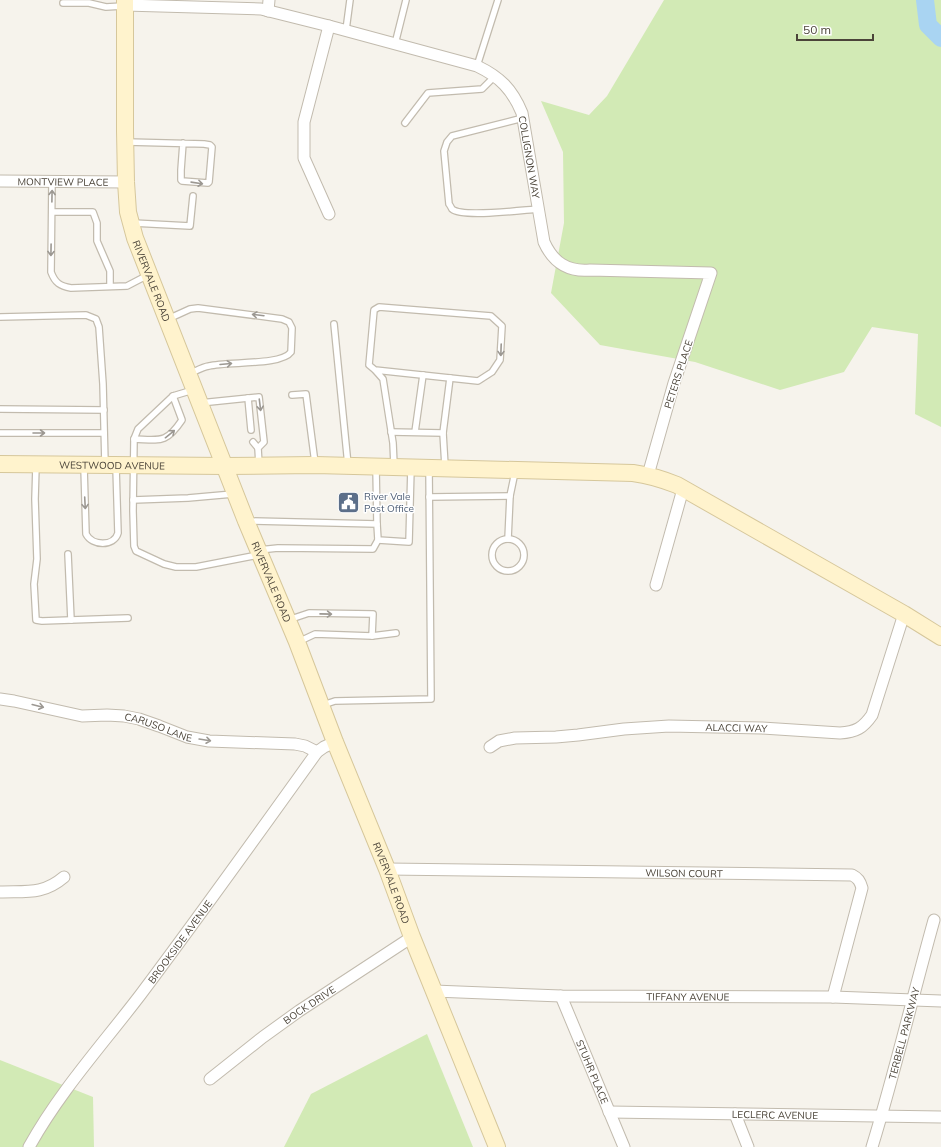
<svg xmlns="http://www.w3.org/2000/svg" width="941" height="1147" viewBox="0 0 941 1147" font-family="Mulish,sans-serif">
  <rect width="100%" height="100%" fill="#f6f3ec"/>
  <!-- green -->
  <g fill="#d2eab5">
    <polygon points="664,0 941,0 941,427 915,414 918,334 872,327 844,372 780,390 695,362 600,345 551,293 564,223 563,152 541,101 589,115 607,96"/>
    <polygon points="427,1034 473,1147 284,1147 311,1094"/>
    <polygon points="0,1060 93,1097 94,1147 0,1147"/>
  </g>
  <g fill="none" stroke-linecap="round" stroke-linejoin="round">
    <!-- river -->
    <polyline stroke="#a9d4f2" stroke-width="18" points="925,0 928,25 941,38"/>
    <defs>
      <g id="lane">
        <polyline points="63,3 89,3 106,7 123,6"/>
        <polyline points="346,30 350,0"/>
        <polyline points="395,44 406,0"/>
        <polyline points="477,66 498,0"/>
        <path d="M523,118l-71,18 -5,6 -3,9 5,53c1,1 2,3 3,5 10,9 71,1 86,0"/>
        <polyline points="405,123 428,93 482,89 495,76"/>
        <polyline points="127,142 204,144 210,145 212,147 209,182 208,183 182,181 181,180 181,170 183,143"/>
        <path d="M52,181l-1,91c4,11 9,14 20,16l56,-2 21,-11"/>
        <polyline points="52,212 93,212 97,223 97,241 110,271 110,286"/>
        <polyline points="133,223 190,226 193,196"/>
        <polyline points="0,317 86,315 96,319 99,327 103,384 105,464"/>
        <path d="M168,319l22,-10 8,-1 84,11 7,3 3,6 -1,24c-10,14 -64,9 -82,14 -7,1 -13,5 -20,8"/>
        <polyline points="334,324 348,465"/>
        <polyline points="375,370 478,381 492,372 500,360 502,326 491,316 379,307 374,310 369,365 375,370 383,379 393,443 394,465"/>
        <polyline points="193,390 173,396 138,429 134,439 133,511 134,546 136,551 164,564 176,567 196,567 258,555"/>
        <polyline points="292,395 306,394 315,463"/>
        <polyline points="248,398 251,430"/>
        <polyline points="200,403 259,397 264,442 258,448 259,465"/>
        <polyline points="0,409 104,410"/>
        <polyline points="391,432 443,433"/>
        <polyline points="415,432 423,375"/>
        <polyline points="0,433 104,433"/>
        <path d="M134,439c26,1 32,5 48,-19l-9,-24"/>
        <polyline points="253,442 258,448"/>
        <polyline points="36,466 35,499 37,559 34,584 36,620 42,621 128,618"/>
        <polyline points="445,466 443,433 450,378"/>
        <path d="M84,467l2,67c6,12 28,13 32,-1l-2,-66"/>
        <polyline points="376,467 377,524"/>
        <polyline points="429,497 510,496"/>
        <polyline points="133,500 188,498 233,494"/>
        <polyline points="249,521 377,524 378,540 409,542 411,468"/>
        <polyline points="508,539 510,496 515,472"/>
        <circle cx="508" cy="555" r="16"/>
        <polyline points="259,550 278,548 373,549 378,540"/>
        <polyline points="68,554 71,620"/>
        <polyline points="288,620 309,613 373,614 372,636 315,634 298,642"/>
        <polyline points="372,636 396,633"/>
        <polyline points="323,705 335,701 431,699 429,468"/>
      </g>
      <g id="street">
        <path id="s1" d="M125,5l136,4 68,17 148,40c23,11 35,23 45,47l22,129c9,20 23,30 46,28l121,3 -37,110 -26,92"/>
        <polyline points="268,11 269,0"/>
        <path id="s2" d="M0,181l126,1"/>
        <polyline points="329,214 304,158 304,122 329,26"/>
        <polyline points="656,585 683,489"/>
        <path id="s3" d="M0,699l14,2 68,15 25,-1 17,1 15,3 20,7 28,11 22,4 86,3 10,2 12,6"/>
        <path id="s4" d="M490,747l9,-6 16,-3 41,-1 22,-2 46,-6 45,-3 93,2 78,5c16,-1 23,-5 32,-18l32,-101"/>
        <path id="s5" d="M387,869l465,6c6,3 8,6 10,13l-29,109"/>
        <path d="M0,892c26,-1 43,3 64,-15"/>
        <path id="s6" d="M434,991l127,5 272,1 108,4"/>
        <path id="s7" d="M561,996l63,151"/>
        <path id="s8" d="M210,1079l53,-42 36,-26 113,-74"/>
        <path id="s9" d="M609,1112l332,5"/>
        <polyline points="735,1114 748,1147"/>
        <path id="s10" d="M29,1147c31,-56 74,-103 112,-153 60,-80 118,-161 176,-242l7,-5 11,-5"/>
        <path id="s11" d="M872,1147c23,-75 41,-152 62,-227"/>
      </g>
      <g id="secondary">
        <path id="s12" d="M125,0v131l1,51 2,30 7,26 111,283 51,121 38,100 52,127 25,68 85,210"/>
        <path id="s13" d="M0,464l225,2 90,-1 318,8c15,2 29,6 44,12l227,129 37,23"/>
      </g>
    </defs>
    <!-- lane casing -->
    <use href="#lane" stroke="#c2bbae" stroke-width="8"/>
    <!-- street casing -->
    <use href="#street" stroke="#c2bbae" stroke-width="13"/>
    <!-- secondary casing -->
    <use href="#secondary" stroke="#d6c79b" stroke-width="18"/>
    <!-- lane -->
    <use href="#lane" stroke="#fff" stroke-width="5.5"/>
    <!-- street -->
    <use href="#street" stroke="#fff" stroke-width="11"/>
    <!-- secondary -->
    <use href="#secondary" stroke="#fff3cd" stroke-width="16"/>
  </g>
  <!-- one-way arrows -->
  <defs><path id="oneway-shaft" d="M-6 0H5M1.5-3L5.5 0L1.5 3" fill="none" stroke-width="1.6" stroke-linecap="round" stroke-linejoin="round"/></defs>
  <g stroke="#9c9892">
    <use href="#oneway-shaft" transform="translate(197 183) rotate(8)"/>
    <use href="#oneway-shaft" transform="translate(52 196) rotate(-89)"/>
    <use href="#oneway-shaft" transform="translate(51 250) rotate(91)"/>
    <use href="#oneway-shaft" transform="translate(258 315) rotate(-173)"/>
    <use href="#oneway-shaft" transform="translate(501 350) rotate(92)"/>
    <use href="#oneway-shaft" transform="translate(226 364) rotate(-5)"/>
    <use href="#oneway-shaft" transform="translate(260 405) rotate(83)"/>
    <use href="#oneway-shaft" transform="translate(39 433)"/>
    <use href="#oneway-shaft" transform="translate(170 434) rotate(-39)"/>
    <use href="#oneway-shaft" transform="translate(85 503) rotate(87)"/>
    <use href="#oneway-shaft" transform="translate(326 614) rotate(1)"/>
    <use href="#oneway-shaft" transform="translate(38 706) rotate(14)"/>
    <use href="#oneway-shaft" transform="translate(205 740) rotate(9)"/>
  </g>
  <!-- icons -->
  <defs>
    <symbol id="civic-square" viewBox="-11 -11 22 22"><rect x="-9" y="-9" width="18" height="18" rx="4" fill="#5c6f8a" stroke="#fff"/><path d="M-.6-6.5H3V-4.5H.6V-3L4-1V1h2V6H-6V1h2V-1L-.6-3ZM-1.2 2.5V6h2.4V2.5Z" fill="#fff"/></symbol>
  </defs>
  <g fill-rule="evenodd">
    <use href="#civic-square" x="336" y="490" width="25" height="25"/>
  </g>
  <g text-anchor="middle" stroke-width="3" stroke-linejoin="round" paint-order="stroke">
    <!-- street labels -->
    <g font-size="10" fill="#4b4439" stroke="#fff">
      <text dy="4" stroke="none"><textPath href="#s1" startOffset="471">COLLIGNON WAY</textPath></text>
      <text dy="4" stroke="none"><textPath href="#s2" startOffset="63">MONTVIEW PLACE</textPath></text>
      <text dy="4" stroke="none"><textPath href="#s12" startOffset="285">RIVERVALE ROAD</textPath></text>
      <text transform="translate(678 374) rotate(-72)" y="4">PETERS PLACE</text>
      <text dy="4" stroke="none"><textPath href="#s13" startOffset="112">WESTWOOD AVENUE</textPath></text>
      <text dy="4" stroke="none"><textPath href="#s12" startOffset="609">RIVERVALE ROAD</textPath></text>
      <text dy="4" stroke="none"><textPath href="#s3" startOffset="162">CARUSO LANE</textPath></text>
      <text dy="4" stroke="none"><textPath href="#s4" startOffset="249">ALACCI WAY</textPath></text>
      <text dy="4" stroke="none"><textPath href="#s5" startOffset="297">WILSON COURT</textPath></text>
      <text dy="4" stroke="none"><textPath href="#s12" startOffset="933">RIVERVALE ROAD</textPath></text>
      <text dy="4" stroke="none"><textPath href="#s10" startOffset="255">BROOKSIDE AVENUE</textPath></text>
      <text dy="4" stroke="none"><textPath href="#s6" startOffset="254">TIFFANY AVENUE</textPath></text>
      <text dy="4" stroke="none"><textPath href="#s8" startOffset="124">BOCK DRIVE</textPath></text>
      <text dy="4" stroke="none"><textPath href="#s11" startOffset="118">TERBELL PARKWAY</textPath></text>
      <text dy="4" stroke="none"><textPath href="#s7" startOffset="82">STUHR PLACE</textPath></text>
      <text dy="4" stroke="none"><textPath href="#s9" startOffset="166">LECLERC AVENUE</textPath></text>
    </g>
    <!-- service labels -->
    <g font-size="10" fill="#4e5e75" stroke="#fff" text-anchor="start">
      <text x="364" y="500">River Vale<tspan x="364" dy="12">Post Office</tspan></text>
    </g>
  </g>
  <!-- scale -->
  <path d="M797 34v6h76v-6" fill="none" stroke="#4b4439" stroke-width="2"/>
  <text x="803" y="34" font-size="12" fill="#4b4439" stroke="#ffffff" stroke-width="3" paint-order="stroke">50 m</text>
</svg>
